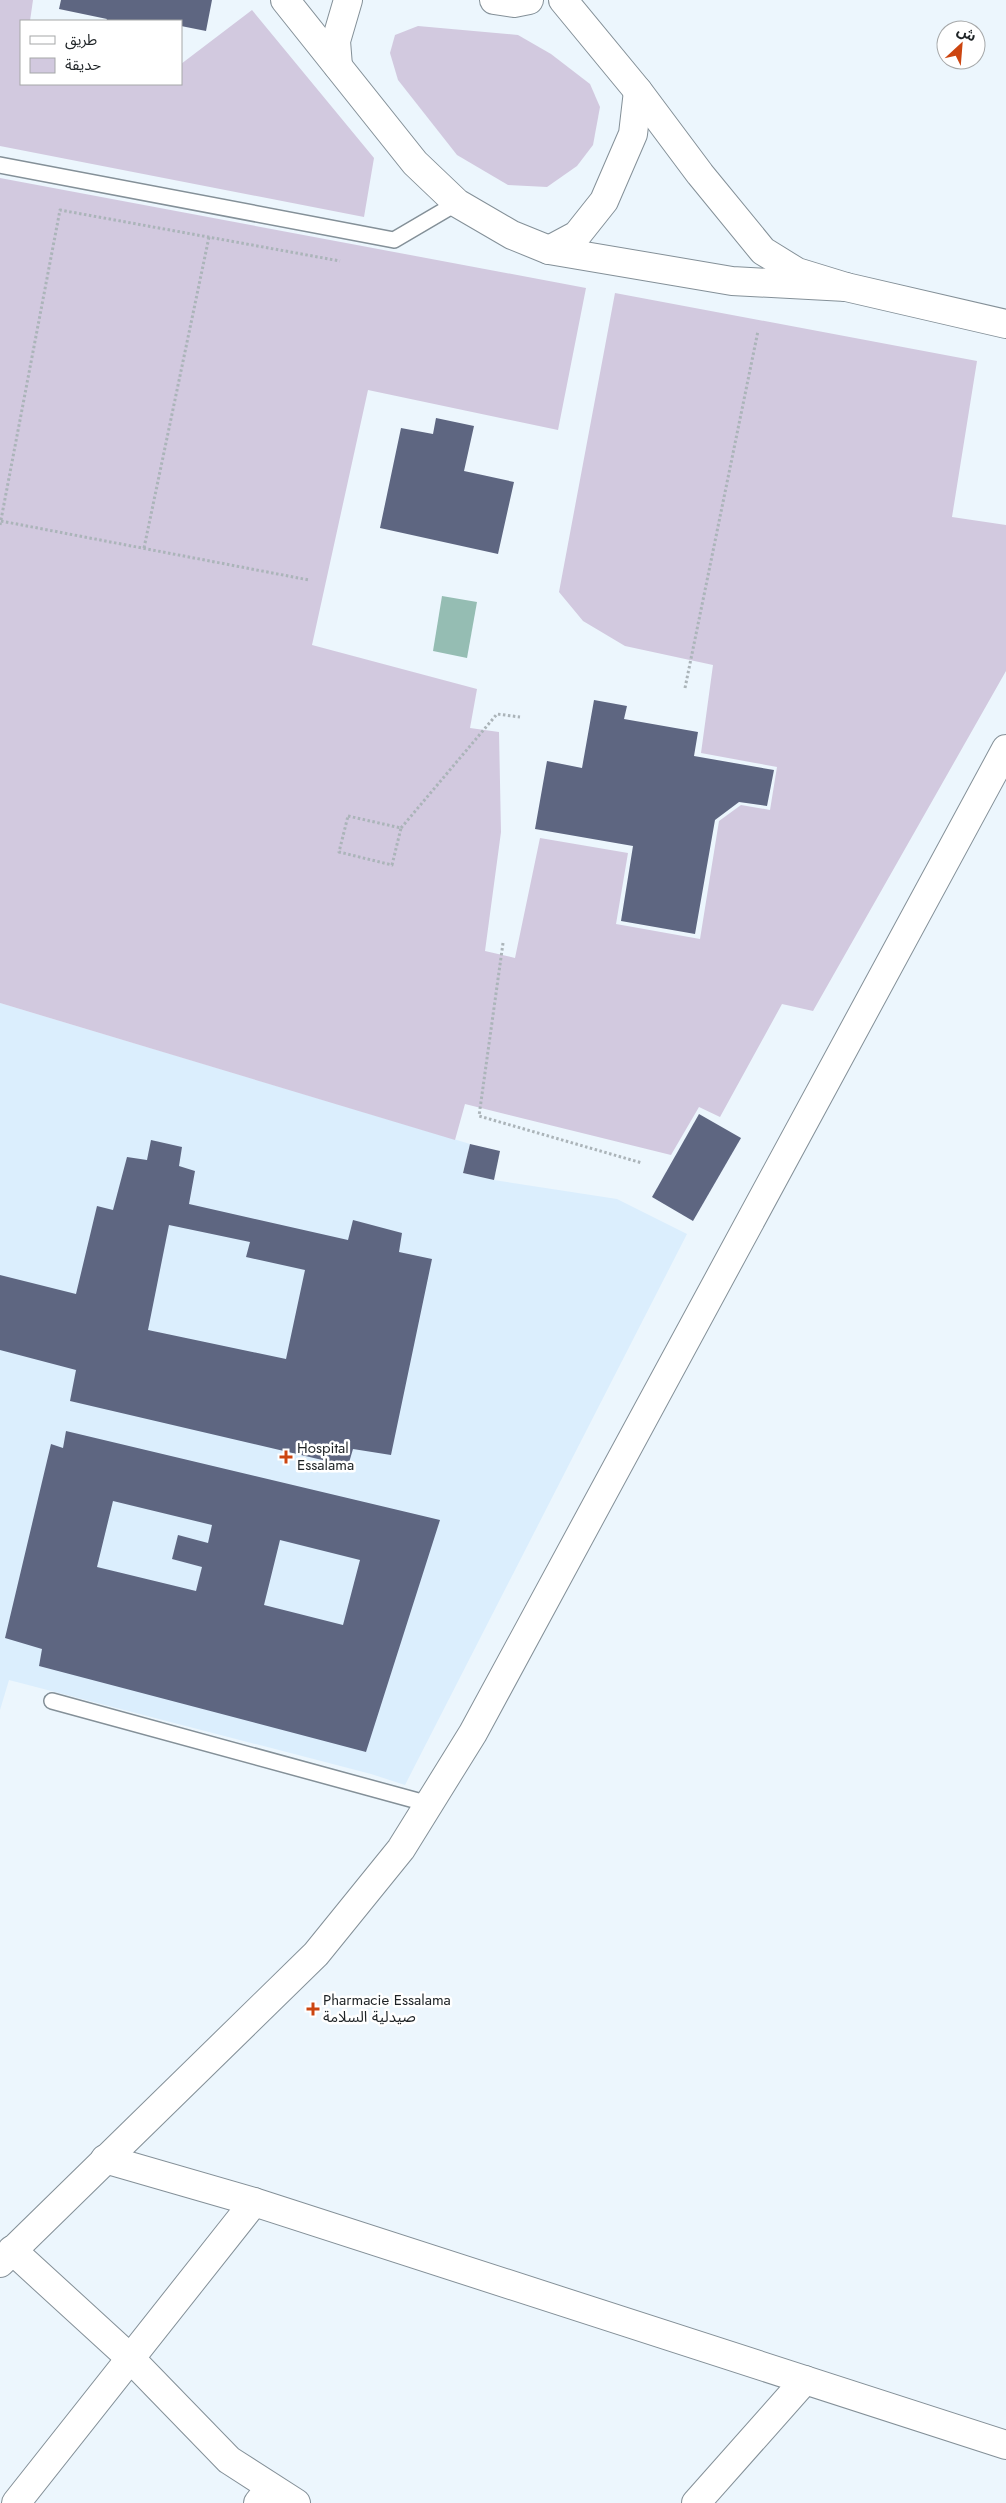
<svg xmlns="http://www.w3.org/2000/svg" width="1006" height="2503" viewBox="0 0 1006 2503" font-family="Jost,'Noto Sans Arabic',sans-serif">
  <rect width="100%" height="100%" fill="#ecf6fd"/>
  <!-- built -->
  <polygon fill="#dbeefd" points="0,1003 470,1144 463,1173 494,1180 617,1199 687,1234 405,1785 371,1774 9,1680 0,1710"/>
  <!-- green -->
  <g fill="#d2c9df">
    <polygon points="0,0 33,0 30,21 21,21 21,84 181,84 181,64 252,10 374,158 364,217 0,146"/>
    <polygon points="418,26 518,35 551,54 590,84 600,107 593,145 577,166 547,187 508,185 457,155 398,80 390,53 395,35"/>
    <polygon points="0,178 586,288 558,430 368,390 312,645 477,689 470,728 499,732 501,832 485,951 515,958 540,838 628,853 616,924 700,939 719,821 741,805 770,810 777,767 701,753 713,665 625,646 583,621 559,592 615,293 977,361 952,517 1006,525 1006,671 813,1011 782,1004 720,1117 699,1107 671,1155 465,1104 455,1140 0,1003"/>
  </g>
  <!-- water -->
  <polygon fill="#95bdb3" points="442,596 477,602 467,658 433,651"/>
  <!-- building -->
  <g fill="#5e6681" fill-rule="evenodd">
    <polygon points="61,0 212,0 206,31 181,26 181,21 106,21 107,19 59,9"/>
    <polygon points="436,418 474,426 464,471 514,482 498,554 380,528 401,428 433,434"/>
    <polygon points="594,700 627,706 624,719 698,732 694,756 774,770 767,806 739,802 715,820 695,934 621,921 633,846 535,829 547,761 582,768"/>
    <polygon points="699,1114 741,1138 693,1221 652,1197"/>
    <path d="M151,1140l31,7 -3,19 16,5 -6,33 159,36 5,-20 49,13 -3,19 33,7 -41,196 -38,-6 -5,17 -278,-65 6,-31 -76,-20v-75l76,19 21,-88 16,4 14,-53 20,3zM169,1225l81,17 -4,15 59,13 -19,89 -138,-29z"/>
    <polygon points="470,1144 500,1151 494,1180 463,1173"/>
    <path d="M66,1431l374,89 -74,232 -327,-86 3,-17 -37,-11 46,-194 12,4zM113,1501l99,24 -4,18 -30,-8 -6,24 30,8 -6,24 -99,-24zM280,1540l80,20 -17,65 -79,-20z"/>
  </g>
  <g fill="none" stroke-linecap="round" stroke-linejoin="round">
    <defs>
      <g id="lane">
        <polyline points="0,165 394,240 457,203"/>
        <polyline points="52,1701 429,1804"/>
      </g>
      <g id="street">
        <polyline points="285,0 415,163 457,203 512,235 549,250 732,281 846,287"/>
        <polyline points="494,0 514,3 529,0"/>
        <polyline points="563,0 638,91 700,174 763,251 797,272 846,287 1006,324"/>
        <polyline points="338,66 336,41 348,0"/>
        <polyline points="549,250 577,235 604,201 633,134 638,91"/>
        <polyline points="105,2159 254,2202 1006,2445"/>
        <polyline points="16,2503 254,2202"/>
        <polyline points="258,2503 270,2488"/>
        <polyline points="696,2503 805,2380"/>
      </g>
      <g id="secondary">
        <polyline points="12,2250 130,2358 229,2460 296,2503"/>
        <polyline points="0,2263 316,1954 401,1849 473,1733 1006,749"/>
      </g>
    </defs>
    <!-- lane casing -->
    <use href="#lane" stroke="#849098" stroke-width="18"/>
    <!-- street casing -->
    <use href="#street" stroke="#849098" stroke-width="30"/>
    <!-- secondary casing -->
    <use href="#secondary" stroke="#849098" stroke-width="30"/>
    <!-- path -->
    <g stroke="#abb4b9" stroke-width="3" stroke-dasharray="2.5 2.5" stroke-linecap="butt">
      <polyline points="1,521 309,580"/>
      <polyline points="0,525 60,210 340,261"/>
      <polyline points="144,548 209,237"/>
      <polyline points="685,688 758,331"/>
      <polygon points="348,816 401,828 392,865 339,852"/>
      <polyline points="401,828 497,714 520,717"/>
      <polyline points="503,943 479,1116 642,1163"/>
    </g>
    <!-- lane -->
    <use href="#lane" stroke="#fff" stroke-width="15"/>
    <!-- street -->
    <use href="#street" stroke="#fff" stroke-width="28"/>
    <!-- secondary -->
    <use href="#secondary" stroke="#fff" stroke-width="28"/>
  </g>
  <!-- markers -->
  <g fill="#cc4510" stroke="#fff" stroke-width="2">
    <path d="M283.5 1449.5h5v5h5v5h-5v5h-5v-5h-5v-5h5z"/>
    <path d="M310.5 2001.5h5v5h5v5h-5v5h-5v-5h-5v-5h5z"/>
  </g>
  <g text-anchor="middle" stroke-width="5" stroke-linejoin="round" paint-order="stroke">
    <!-- poi labels -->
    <g font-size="15" fill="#1e2326" stroke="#fff" text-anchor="start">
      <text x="297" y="1453">Hospital<tspan x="297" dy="17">Essalama</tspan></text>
      <text x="323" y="2005">Pharmacie Essalama<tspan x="323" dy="17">صيدلية السلامة</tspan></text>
    </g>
  </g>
  <!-- legend -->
  <rect x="20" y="20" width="162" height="65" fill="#ffffff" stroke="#a5a7a8"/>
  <rect x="30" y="36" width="25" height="8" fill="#ffffff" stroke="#a5a7a8"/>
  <text x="65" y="45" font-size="15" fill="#1e2326">طريق</text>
  <rect x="30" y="58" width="25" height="15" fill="#d2c9df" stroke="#a5a7a8"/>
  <text x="65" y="70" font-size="15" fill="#1e2326">حديقة</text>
  <!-- north arrow -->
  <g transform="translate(961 45) rotate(26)"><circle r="24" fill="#ffffff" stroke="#a5a7a8"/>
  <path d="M0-4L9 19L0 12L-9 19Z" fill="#cc4510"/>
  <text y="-8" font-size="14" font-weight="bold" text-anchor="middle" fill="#1e2326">ش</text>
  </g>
</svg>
